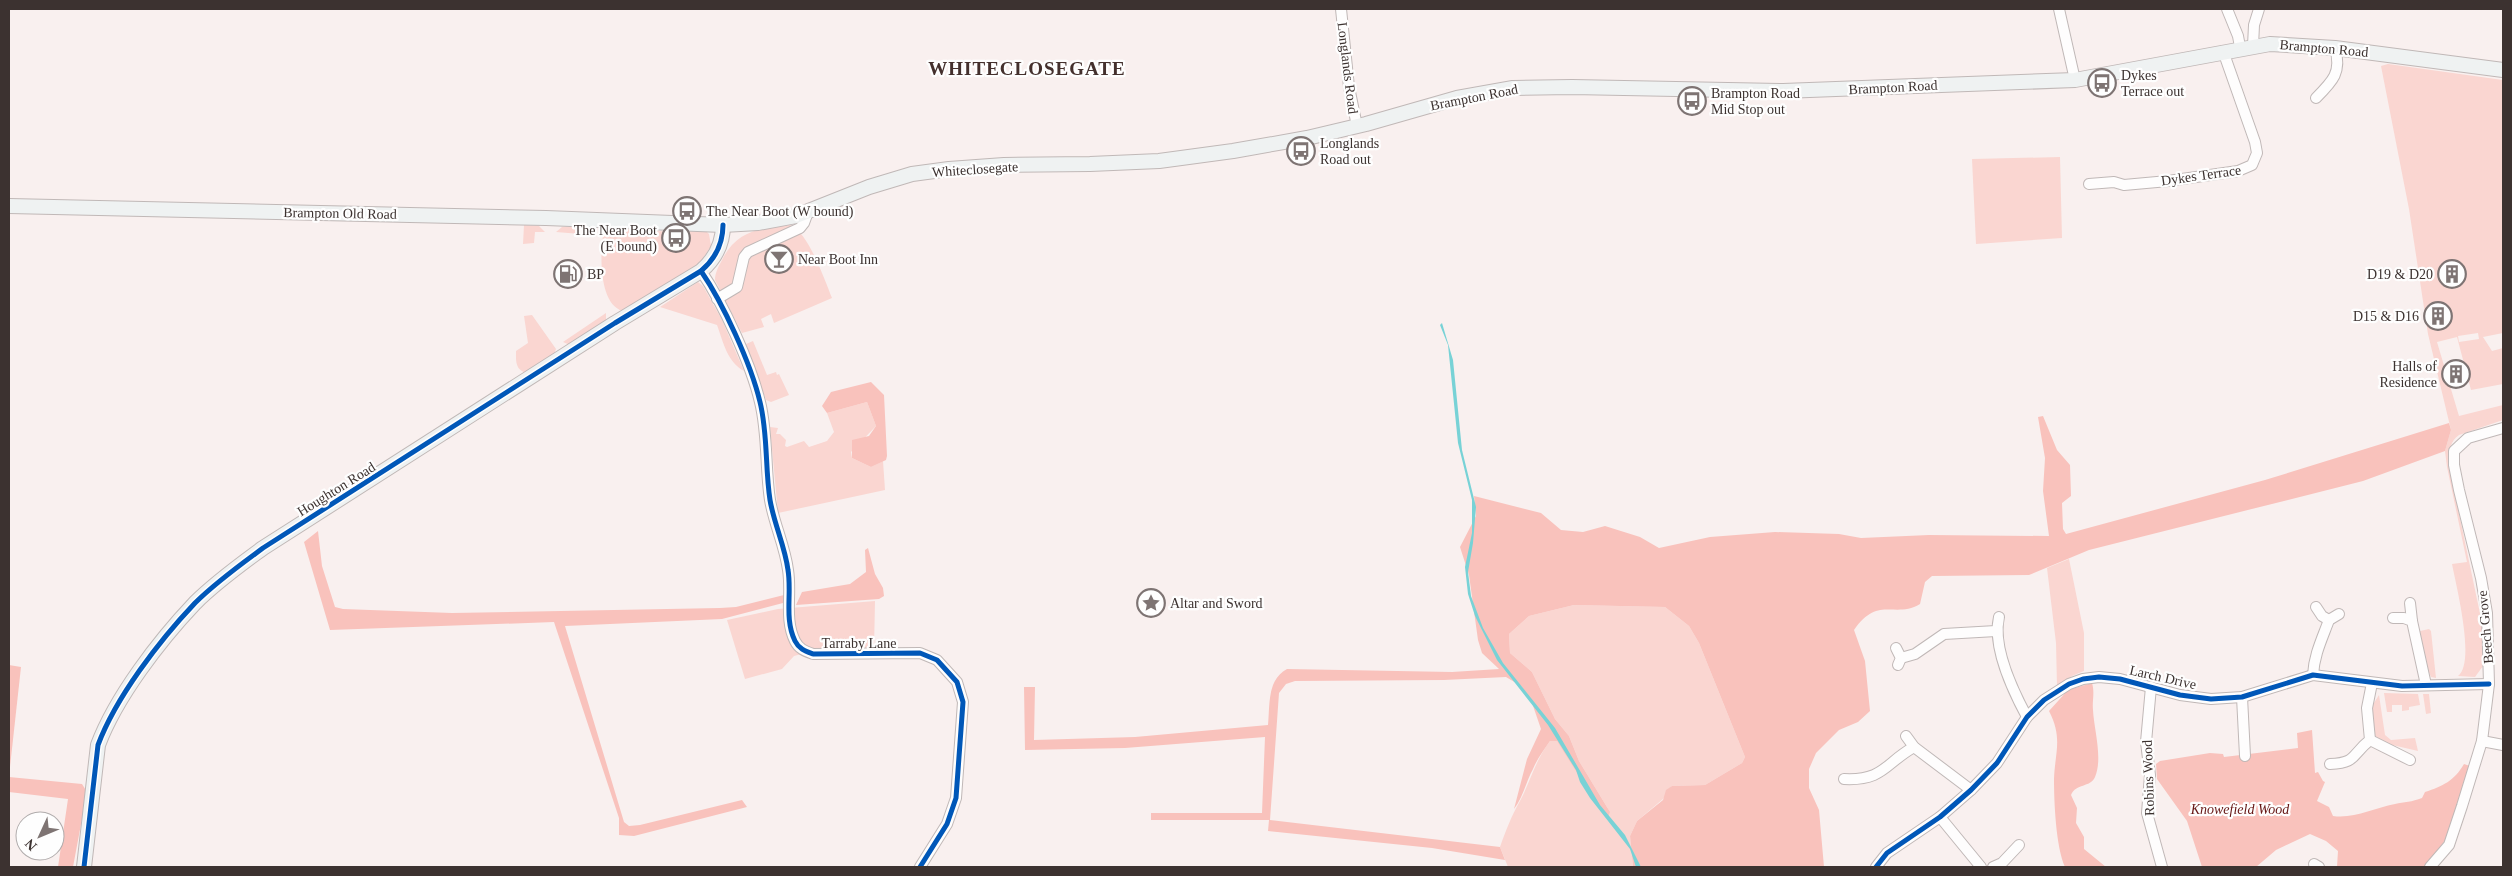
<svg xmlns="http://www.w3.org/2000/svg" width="2512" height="876" viewBox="0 0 2512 876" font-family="Georgia,serif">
  <rect width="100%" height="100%" fill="#f9f0ef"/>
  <!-- green -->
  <g fill="#fad6d1" fill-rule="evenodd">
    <path d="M2388,64l115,16v253l-20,4 9,14 11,-3v36l-32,6 -14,-53 -20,5 22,74 44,-11v15l-44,15c-10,7 -11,19 -10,31l33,157 1,43 -8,11 -17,-1c18,-13 -2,-91 -6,-112l15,-2 -20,-95 -2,-16 6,-21 -23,-96 -19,-125 -28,-143zM2478,333l1,6 -20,3 -1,-6z"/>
    <polygon points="2060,157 2062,238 1976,244 1972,159"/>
    <polygon points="524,225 539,226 545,232 535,232 534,243 523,244"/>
    <path d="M790,225c18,6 35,56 42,73l-58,25 -3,-9 -10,5 3,8 -22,6 -27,-53c0,-8 4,-14 8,-22 14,-27 38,-31 67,-33z"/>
    <path d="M562,227c10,0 25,-2 31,8l-37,-3z"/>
    <path d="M612,228l60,4 34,-1 3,3 2,12 -13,20 -75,45c-24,-6 -23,-56 -20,-75l3,-5z"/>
    <path d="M698,282l5,4 19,34 22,51c-17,-9 -21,-30 -27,-46l-57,-18z"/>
    <polygon points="606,313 606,324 570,345 563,342"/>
    <path d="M532,315l24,34 -3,8 -27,16c-11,-4 -10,-12 -10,-22l12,-8 -4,-27z"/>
    <polygon points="753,341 767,375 776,372 777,375 779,374 789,395 771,402 766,400 746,344"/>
    <polygon points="867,402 876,426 851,452 852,458 871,467 883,461 885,490 778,513 770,427 778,428 776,434 780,434 786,440 785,446 787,447 804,441 809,447 827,441 834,432 827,413"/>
    <polygon points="2069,559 2084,633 2084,671 2072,676 2057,687 2056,643 2047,568"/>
    <polygon points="875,601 874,650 809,652 794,656 782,669 745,679 727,620 778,609"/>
    <path d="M1574,605l91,2 24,19 10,17 46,114 -3,6 -37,22 -33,1 -9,13 -26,22 -7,15 3,31h-125l-8,-20c6,-17 11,-30 20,-46 11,-21 15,-40 30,-60h7l18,26 35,45 -31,-51 -10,-25 -14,-17 -23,-47 -22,-19 -1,-19 20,-18z"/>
    <polygon points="2429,629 2431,631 2436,678 2431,677 2423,659 2420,631"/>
    <polygon points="2384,693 2418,694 2420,705 2409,707 2409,710 2402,711 2402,705 2392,705 2392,712 2387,712"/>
    <polygon points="2423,694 2429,694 2431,713 2426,714"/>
    <polygon points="2379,695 2385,735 2391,740 2415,738 2418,751 2388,744 2375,736 2372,706"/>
  </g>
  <!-- forest -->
  <g fill="#f9c2bc">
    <polygon points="871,382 884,395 887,456 886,460 871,467 852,458 852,440 869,436 876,426 867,402 827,413 822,406 831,392"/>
    <path d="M2043,416l14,34 13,15 1,31 -9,7 1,26 3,5 199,-54 184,-57 2,7 -6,21 -82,30 -274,69 -60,25 -97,1 -7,6 -5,22c-25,15 -42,-9 -66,26l11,31 5,50 -12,11 -19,8 -23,23 -7,16v19l10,22 5,57h-191l-3,-31 7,-15 26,-21 3,-10 6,-4 33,-1 37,-22 3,-6 -46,-114 -10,-17 -24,-19 -91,-2 -45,11 -20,18 1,19 22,19 23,47 14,17 10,25 31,51 -2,5 -20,-27 -31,-49h-7c-6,9 -13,18 -17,28 -7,13 -10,28 -19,40l13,-50 14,-30 -10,-29 -10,-14 -15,-9 -62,3 -149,1 -9,3 -7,9 -9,127 230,27 5,13 -73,-12 -164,-17 1,-11h-118v-7h111l3,-76 -140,11 -100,2 -1,-63h11l-1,53 101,-3 133,-12c2,-21 -1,-45 19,-56l165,3 47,-3 -17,-16 -4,-13 -9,-65 -9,-28 16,-31 -2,-20 67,17 20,17 22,2 22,-6 35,11 19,11 51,-11 65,-5 64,2 22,4 68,-3 120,1 -6,-45 2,-33 -7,-41z"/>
    <polygon points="318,531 322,566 335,607 343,609 452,613 720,608 736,607 784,595 783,603 722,619 565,626 624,822 629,826 640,825 742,800 747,807 634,836 619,835 619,818 554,622 330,630 304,542"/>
    <polygon points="868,548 875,574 883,588 884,596 879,599 796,605 802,592 850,584 866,572 865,550"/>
    <polygon points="9,665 21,667 9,776"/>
    <path d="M2092,683c3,10 0,17 1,27 1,20 10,48 2,67 -5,11 -19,6 -24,18l6,13 -1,15 8,14v12l22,18h-41c-9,-20 -11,-64 -11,-88 1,-27 9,-41 -5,-68l19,-21z"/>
    <path d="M2312,730l3,43 3,-1 5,9 2,1 -8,19 12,6 4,9c21,3 41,-8 62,-12 9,-2 17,-2 27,-6l3,-6c18,-6 29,-11 39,-28l6,2 -22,70 -22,31h-89l1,-16 -12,-10 -16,-7 -34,16 -20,17h-54l-15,-46 -30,-42 -1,-15 4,-3 50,-8 13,1 1,3 74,-9 -1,-15z"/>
    <polygon points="9,777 82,784 87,792 73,867 58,867 68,799 9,792"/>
  </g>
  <!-- water -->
  <polygon fill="#78d2d6" points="1442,323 1453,360 1462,450 1476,507 1473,543 1468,572 1471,596 1483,628 1503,663 1555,728 1600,805 1625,835 1641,867 1636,867 1630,849 1590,798 1580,782 1576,770 1548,725 1497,660 1475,616 1468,594 1465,567 1472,533 1472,500 1458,443 1448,345 1440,325"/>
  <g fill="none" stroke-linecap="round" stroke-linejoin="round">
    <defs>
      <g id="street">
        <polyline points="1341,9 1349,87 1357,126"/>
        <polyline points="2059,9 2075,80"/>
        <polyline points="2227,9 2238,36 2240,47"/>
        <polyline points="2253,46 2254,25 2259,9"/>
        <path d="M2316,98c17,-17 26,-26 19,-50"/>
        <polyline points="2089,184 2114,182 2124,185 2168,181 2238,171 2252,165 2257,153 2255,142 2223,51"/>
        <path d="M701,271c22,32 50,93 59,131 8,32 5,66 10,98 4,24 15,46 18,70 4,23 -4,49 7,71 4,8 10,10 18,13l107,-1 17,7 20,22 6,20 -7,96 -9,26 -27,43"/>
        <polyline points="717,299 737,287 744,257 748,252 800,228 804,223 808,212"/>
        <polyline points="2410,603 2412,621"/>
        <polyline points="2316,607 2322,616 2329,620"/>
        <path d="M1999,617c-7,30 14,74 28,100"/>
        <polyline points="2393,618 2404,618 2412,621 2426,685"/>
        <polyline points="1896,648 1901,658 1898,665"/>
        <polyline points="1901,658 1915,654 1944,634 1996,631"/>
        <path d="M2313,675c1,-20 9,-36 16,-55l10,-6"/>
        <polyline points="2151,687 2146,742 2150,775 2147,813 2162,867"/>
        <polyline points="2242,697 2245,756"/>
        <polyline points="1906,736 1914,747 1971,790"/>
        <polyline points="2370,740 2410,760"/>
        <polyline points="2482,741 2503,745"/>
        <path d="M2330,764c27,-1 21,-9 40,-24l-3,-32 5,-25"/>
        <path d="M1844,779c40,2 41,-16 70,-32"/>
        <polyline points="1940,817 1981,867"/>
        <polyline points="2314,864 2319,867"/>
        <polyline points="1876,867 1887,853 1940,817 1971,790 1997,763 2027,717 2044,700 2069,684 2083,679 2099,677 2120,679 2180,695 2211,699 2242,697 2313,675 2402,686 2489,684"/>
        <polyline points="1993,867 2002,863 2019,845"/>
        <polyline points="2430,867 2449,845 2462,806 2482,741 2489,684 2487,613 2481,578 2459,490 2454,465 2454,451 2468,438 2503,428"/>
      </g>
      <g id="secondary">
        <polyline points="9,206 546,218 723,225 758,223 796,216 869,187 912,174 949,169 1004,165 1090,164 1159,161 1233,151 1307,138 1366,124 1457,98 1513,88 1572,87 1783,91 2075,80 2270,44 2335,48 2503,70"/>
        <path d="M84,867l14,-122c18,-48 61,-104 97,-142 21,-21 45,-38 68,-55l352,-225 86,-52c14,-12 22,-28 22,-46"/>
      </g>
    </defs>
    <!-- street casing -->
    <use href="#street" stroke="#c0b8b7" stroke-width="12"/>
    <!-- secondary casing -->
    <use href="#secondary" stroke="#c0b8b7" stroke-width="16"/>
    <!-- street -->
    <use href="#street" stroke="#fefdfd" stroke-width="10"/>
    <!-- secondary -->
    <use href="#secondary" stroke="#eff2f2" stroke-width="14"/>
    <defs>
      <g id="cycleway">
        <path d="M701,271c22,32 50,93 59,131 8,32 5,66 10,98 4,24 15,46 18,70 4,23 -4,49 7,71 4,8 10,10 18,13l107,-1 17,7 20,22 6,20 -7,96 -9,26 -27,43"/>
        <path d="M84,867l14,-122c18,-48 61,-104 97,-142 21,-21 45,-38 68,-55l352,-225 86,-52c14,-12 22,-28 22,-46"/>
        <polyline points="1876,867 1887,853 1940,817 1971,790 1997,763 2027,717 2044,700 2069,684 2083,679 2099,677 2120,679 2180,695 2211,699 2242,697 2313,675 2402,686 2489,684"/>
      </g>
    </defs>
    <!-- cycleway casing -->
    <use href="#cycleway" stroke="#fefefe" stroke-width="8"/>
    <!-- cycleway -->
    <use href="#cycleway" stroke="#0057b8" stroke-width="5"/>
  </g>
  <!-- icons -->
  <defs>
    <symbol id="bus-ring" viewBox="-11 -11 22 22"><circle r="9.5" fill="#fefefe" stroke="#7e7473" stroke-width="1.5"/><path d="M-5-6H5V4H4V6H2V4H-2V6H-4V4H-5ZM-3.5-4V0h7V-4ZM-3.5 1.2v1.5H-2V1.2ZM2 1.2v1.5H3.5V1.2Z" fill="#7e7473"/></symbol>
    <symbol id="bar-ring" viewBox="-11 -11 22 22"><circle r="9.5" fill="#fefefe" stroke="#7e7473" stroke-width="1.5"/><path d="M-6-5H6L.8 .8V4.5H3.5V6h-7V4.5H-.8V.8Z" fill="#7e7473"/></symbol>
    <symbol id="fuel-ring" viewBox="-11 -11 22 22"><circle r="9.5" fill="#fefefe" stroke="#7e7473" stroke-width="1.5"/><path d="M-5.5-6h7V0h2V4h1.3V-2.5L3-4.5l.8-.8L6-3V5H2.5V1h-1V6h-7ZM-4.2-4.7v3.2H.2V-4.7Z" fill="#7e7473"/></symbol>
    <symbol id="building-ring" viewBox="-11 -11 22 22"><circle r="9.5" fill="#fefefe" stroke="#7e7473" stroke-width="1.5"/><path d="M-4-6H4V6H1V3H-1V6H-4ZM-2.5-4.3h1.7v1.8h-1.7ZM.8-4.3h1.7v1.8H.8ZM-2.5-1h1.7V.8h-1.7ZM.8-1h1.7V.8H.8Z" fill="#7e7473"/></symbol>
    <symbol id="sight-ring" viewBox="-11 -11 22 22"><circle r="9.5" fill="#fefefe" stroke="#7e7473" stroke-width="1.5"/><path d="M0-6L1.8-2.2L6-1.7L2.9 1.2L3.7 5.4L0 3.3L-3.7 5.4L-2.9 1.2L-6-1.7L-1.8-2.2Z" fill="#7e7473"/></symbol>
  </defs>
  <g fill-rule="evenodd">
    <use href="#bus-ring" x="2086" y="67" width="32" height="32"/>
    <use href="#bus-ring" x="1676" y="85" width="32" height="32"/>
    <use href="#bus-ring" x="1285" y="135" width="32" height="32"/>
    <use href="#bus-ring" x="671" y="195" width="32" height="32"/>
    <use href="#bus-ring" x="660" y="222" width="32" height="32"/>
    <use href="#bar-ring" x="763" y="243" width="32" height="32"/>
    <use href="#fuel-ring" x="552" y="258" width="32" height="32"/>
    <use href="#building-ring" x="2436" y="258" width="32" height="32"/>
    <use href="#building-ring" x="2422" y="300" width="32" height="32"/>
    <use href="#building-ring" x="2440" y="358" width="32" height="32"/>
    <use href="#sight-ring" x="1135" y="587" width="32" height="32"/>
  </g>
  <g text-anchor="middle" stroke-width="4.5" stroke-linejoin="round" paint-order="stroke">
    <!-- street labels -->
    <g font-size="14" fill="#3c3230" stroke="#fefefe">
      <text transform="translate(2324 48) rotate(5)" y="5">Brampton Road</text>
      <text transform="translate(1348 68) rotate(83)" y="5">Longlands Road</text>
      <text transform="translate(1893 87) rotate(-3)" y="5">Brampton Road</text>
      <text transform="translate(1474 97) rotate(-11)" y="5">Brampton Road</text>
      <text transform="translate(975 169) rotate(-4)" y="5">Whiteclosegate</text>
      <text transform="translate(2201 175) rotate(-8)" y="5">Dykes Terrace</text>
      <text transform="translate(340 213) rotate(1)" y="5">Brampton Old Road</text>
      <text transform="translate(336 489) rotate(-32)" y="5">Houghton Road</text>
      <text transform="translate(2485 627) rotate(-95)" y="5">Beech Grove</text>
      <text x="859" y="648">Tarraby Lane</text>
      <text transform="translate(2163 677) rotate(13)" y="5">Larch Drive</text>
      <text transform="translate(2148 778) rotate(-92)" y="5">Robins Wood</text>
    </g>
    <!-- poi labels -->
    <g font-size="14" fill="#3c3230" stroke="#fefefe" text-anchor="start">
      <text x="2121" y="80">Dykes<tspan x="2121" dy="16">Terrace out</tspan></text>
      <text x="1711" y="98">Brampton Road<tspan x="1711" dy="16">Mid Stop out</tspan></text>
      <text x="1320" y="148">Longlands<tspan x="1320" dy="16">Road out</tspan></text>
      <text x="706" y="216">The Near Boot (W bound)</text>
      <text x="657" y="235" text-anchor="end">The Near Boot<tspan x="657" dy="16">(E bound)</tspan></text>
      <text x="798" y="264">Near Boot Inn</text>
      <text x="587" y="279">BP</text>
      <text x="2433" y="279" text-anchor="end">D19 &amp; D20</text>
      <text x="2419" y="321" text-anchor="end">D15 &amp; D16</text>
      <text x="2437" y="371" text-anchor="end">Halls of<tspan x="2437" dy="16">Residence</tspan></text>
      <text x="1170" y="608">Altar and Sword</text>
    </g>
    <!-- park labels -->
    <g font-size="14" font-style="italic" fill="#661614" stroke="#fefefe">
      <text x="2240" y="814">Knowefield Wood</text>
    </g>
    <!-- district labels -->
    <g font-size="19" font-weight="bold" letter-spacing="1" fill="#44302d" stroke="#fefefe">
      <text x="1027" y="75">WHITECLOSEGATE</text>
    </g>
  </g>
  <!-- border -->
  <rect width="2512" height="876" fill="none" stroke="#3c3230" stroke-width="20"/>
  <!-- north arrow -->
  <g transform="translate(40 836) rotate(226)"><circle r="24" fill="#fefefe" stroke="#b0acac"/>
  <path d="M0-4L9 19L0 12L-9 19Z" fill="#7e7473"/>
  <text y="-8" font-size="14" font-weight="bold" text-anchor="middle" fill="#3c3230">N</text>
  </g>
</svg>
